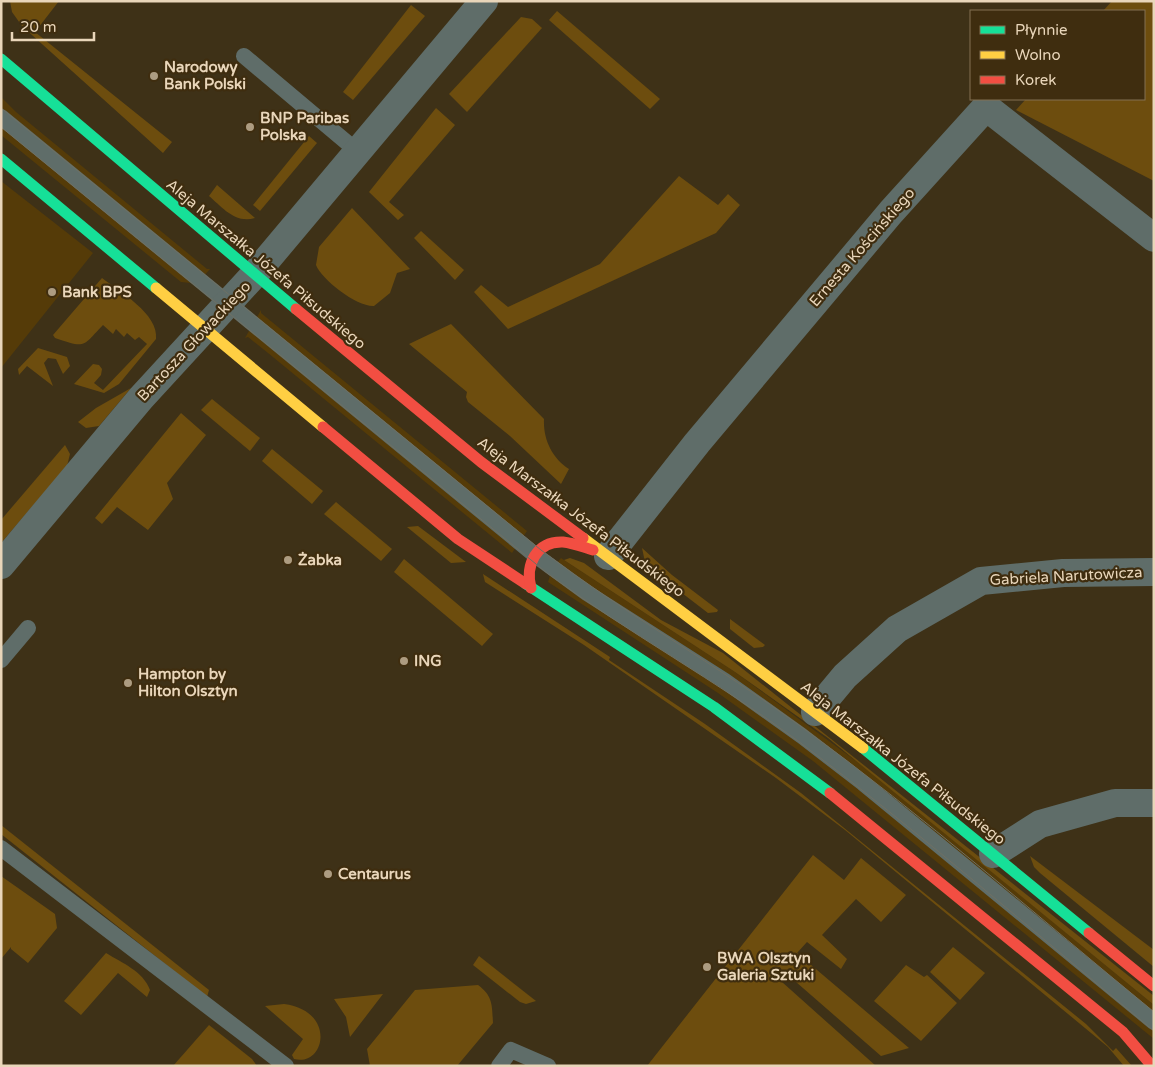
<svg xmlns="http://www.w3.org/2000/svg" width="1155" height="1067" viewBox="0 0 1155 1067" font-family="'Varela Round',sans-serif">
  <rect width="100%" height="100%" fill="#3e3117"/>
  <!-- built -->
  <g fill="#553b08">
    <polygon points="1,97 16,112 207,269 210,269 201,279 191,283 181,282 1,135"/>
    <polygon points="1,181 93,253 1,368"/>
    <polygon points="261,310 261,313 527,531 512,553 268,353 248,337 245,338"/>
    <polygon points="561,558 735,672 871,772 1154,1005 1154,1039 813,761 718,693 548,582 552,569"/>
  </g>
  <!-- green -->
  <g fill="#6d4d0e">
    <polygon points="10,1 59,1 35,32 172,142 163,153 22,26 12,12"/>
    <polygon points="1112,1 1154,1 1154,181 1016,110 1026,99 1144,99 1144,11 1103,11"/>
    <polygon points="411,5 425,16 353,100 343,92"/>
    <polygon points="557,11 660,99 650,109 549,20"/>
    <polygon points="521,17 532,19 542,28 467,112 449,94"/>
    <polygon points="436,108 455,125 389,202 404,215 398,220 369,192"/>
    <polygon points="309,136 317,143 260,211 253,205"/>
    <polygon points="679,176 718,205 728,194 740,205 716,233 508,329 474,292 481,285 508,307 600,264"/>
    <path d="M217,185l38,33c-20,6 -33,-11 -46,-22z"/>
    <path d="M352,208l58,61 -13,4 -7,20 -16,13c-17,1 -52,-26 -58,-41l3,-18z"/>
    <polygon points="421,231 464,270 455,280 414,238"/>
    <path d="M102,278c18,14 57,36 54,61l-37,45 -15,9 -30,-9 19,-20 6,1 3,4 -1,6 -7,8 9,7 44,-46 -8,-7 -4,3 -8,-7 -3,4 -8,-8 -3,5 -10,-9c-22,23 -17,23 -48,13l-2,-3z"/>
    <path d="M451,324l93,95c-1,20 8,39 25,50l-8,15 -51,-48 -42,-34 -2,-5 1,-5 -58,-48z"/>
    <polygon points="38,348 67,357 70,366 63,374 56,359 48,358 44,363 53,386 27,366 19,375 18,369"/>
    <polygon points="131,388 99,426 86,428 78,422 96,408"/>
    <polygon points="212,399 260,438 250,451 201,410"/>
    <polygon points="181,413 206,435 167,483 173,499 148,530 117,507 102,524 95,518"/>
    <polygon points="65,445 70,454 67,466 1,543 1,520"/>
    <polygon points="272,449 323,491 312,504 262,461"/>
    <polygon points="336,502 392,549 381,561 324,514"/>
    <polygon points="418,526 466,562 451,563 407,527"/>
    <polygon points="642,548 672,575 718,610 717,612 708,613 652,570 645,562"/>
    <polygon points="570,558 584,563 661,620 723,653 1154,996 1154,1005 828,738 735,672 564,560"/>
    <polygon points="404,559 493,634 482,646 394,572"/>
    <polygon points="483,574 610,657 609,660 705,724 801,793 1086,1024 1113,1051 1116,1048 1132,1066 1124,1066 1108,1047 845,830 776,778 584,645 485,582"/>
    <polygon points="730,619 765,645 763,647 754,648 730,629"/>
    <polygon points="1,825 209,990 207,997 1,834"/>
    <polygon points="813,855 844,880 861,858 906,895 881,922 856,899 822,935 847,959 841,969 807,942 797,953 909,1048 881,1056 788,975 782,982 876,1066 647,1066"/>
    <polygon points="1030,856 1154,950 1154,967 1040,873 1034,867"/>
    <polygon points="1,876 55,914 57,928 28,963 11,949 11,947 1,959"/>
    <polygon points="953,947 985,973 960,1000 930,972"/>
    <path d="M106,953c16,10 37,18 44,37l-3,7 -29,-24 -37,42 -17,-14z"/>
    <polygon points="479,956 536,1001 526,1004 520,1002 473,965"/>
    <polygon points="906,965 924,977 927,975 957,1003 921,1041 874,1001"/>
    <path d="M478,985c15,11 14,20 15,38l-36,43h-87l-3,-17 48,-59z"/>
    <polygon points="383,994 350,1037 346,1017 334,999"/>
    <path d="M284,1004c53,7 41,63 10,55l-2,-4 11,-16 -38,-33z"/>
    <polygon points="209,1025 252,1059 257,1066 173,1066"/>
  </g>
  <g fill="none" stroke-linecap="round" stroke-linejoin="round">
    <!-- lane -->
    <g stroke="#5f6d69" stroke-width="16">
      <polyline points="244,56 357,151"/>
      <polyline points="1,117 535,555 587,593 725,681 802,736 863,783 1154,1022"/>
      <polyline points="1,660 28,628"/>
      <polyline points="1,848 286,1066"/>
      <polyline points="499,1066 511,1050 548,1066"/>
    </g>
    <!-- street -->
    <g stroke="#5f6d69" stroke-width="28">
      <polyline points="608,556 697,443 891,212 986,107 1154,238"/>
      <polyline points="1,565 141,398 254,275 484,1"/>
      <polyline points="815,712 845,676 897,629 981,581 1063,573 1154,572"/>
      <polyline points="993,854 1040,824 1115,803 1154,803"/>
    </g>
    <!-- fast -->
    <g stroke="#16e098" stroke-width="11">
      <polyline points="1,59 296,309"/>
      <polyline points="1,159 156,288"/>
      <polyline points="526,584 714,707 830,793"/>
      <polyline points="863,748 1089,933"/>
    </g>
    <!-- slow -->
    <g stroke="#ffcf43" stroke-width="11">
      <polyline points="156,288 323,427"/>
      <polyline points="583,538 863,748"/>
    </g>
    <!-- jam -->
    <g stroke="#f24e42" stroke-width="11">
      <polyline points="296,309 481,462 583,538"/>
      <polyline points="323,427 458,539 526,584"/>
      <path d="M531,588c-6,-23 5,-47 32,-46 10,1 20,5 30,8"/>
      <polyline points="830,793 1123,1032 1152,1066"/>
      <polyline points="1089,933 1154,986"/>
    </g>
    <!-- tram -->
    <g stroke="#6f7063" stroke-width="1">
      <path d="M1,108l540,442c84,64 176,115 262,178 121,88 235,189 351,284"/>
      <path d="M1,127l546,446c81,60 170,108 251,168 122,91 238,193 356,290"/>
    </g>
  </g>
  <!-- markers -->
  <g fill="#ad9c81" stroke="#3f2d0f" stroke-width="2">
    <circle cx="154" cy="76" r="5"/>
    <circle cx="250" cy="127" r="5"/>
    <circle cx="52" cy="292" r="5"/>
    <circle cx="288" cy="560" r="5"/>
    <circle cx="404" cy="661" r="5"/>
    <circle cx="128" cy="683" r="5"/>
    <circle cx="328" cy="874" r="5"/>
    <circle cx="707" cy="967" r="5"/>
  </g>
  <g text-anchor="middle" stroke-width="4.5" stroke-linejoin="round" paint-order="stroke">
    <!-- poi labels -->
    <g font-size="15" font-weight="bold" fill="#e9d6ba" stroke="#3f2d0f" text-anchor="start">
      <text x="164" y="72">Narodowy<tspan x="164" dy="17">Bank Polski</tspan></text>
      <text x="260" y="123">BNP Paribas<tspan x="260" dy="17">Polska</tspan></text>
      <text x="62" y="297">Bank BPS</text>
      <text x="298" y="565">Żabka</text>
      <text x="414" y="666">ING</text>
      <text x="138" y="679">Hampton by<tspan x="138" dy="17">Hilton Olsztyn</tspan></text>
      <text x="338" y="879">Centaurus</text>
      <text x="717" y="963">BWA Olsztyn<tspan x="717" dy="17">Galeria Sztuki</tspan></text>
    </g>
    <!-- street labels -->
    <g font-size="15" fill="#e9d6ba" stroke="#3f2d0f">
      <text transform="translate(862 247) rotate(-49)" y="5">Ernesta Kościńskiego</text>
      <text transform="translate(266 264) rotate(40)" y="5">Aleja Marszałka Józefa Piłsudskiego</text>
      <text transform="translate(194 341) rotate(-47)" y="5">Bartosza Głowackiego</text>
      <text transform="translate(581 517) rotate(37)" y="5">Aleja Marszałka Józefa Piłsudskiego</text>
      <text transform="translate(1066 576) rotate(-3)" y="5">Gabriela Narutowicza</text>
      <text transform="translate(903 763) rotate(38)" y="5">Aleja Marszałka Józefa Piłsudskiego</text>
    </g>
  </g>
  <!-- border -->
  <rect width="1155" height="1067" fill="none" stroke="#e9d6ba" stroke-width="5"/>
  <!-- legend -->
  <rect x="970" y="10" width="175" height="90" fill="#3f2d0f" stroke="#837153"/>
  <rect x="980" y="26" width="25" height="8" fill="#16e098" stroke="#837153"/>
  <text x="1015" y="35" font-size="15" fill="#e9d6ba">Płynnie</text>
  <rect x="980" y="51" width="25" height="8" fill="#ffcf43" stroke="#837153"/>
  <text x="1015" y="60" font-size="15" fill="#e9d6ba">Wolno</text>
  <rect x="980" y="76" width="25" height="8" fill="#f24e42" stroke="#837153"/>
  <text x="1015" y="85" font-size="15" fill="#e9d6ba">Korek</text>
  <!-- scale -->
  <path d="M12 32v8h82v-8" fill="none" stroke="#e9d6ba" stroke-width="2.5"/>
  <text x="20" y="32" font-size="15" fill="#e9d6ba" stroke="#3f2d0f" stroke-width="4" paint-order="stroke">20 m</text>
</svg>
